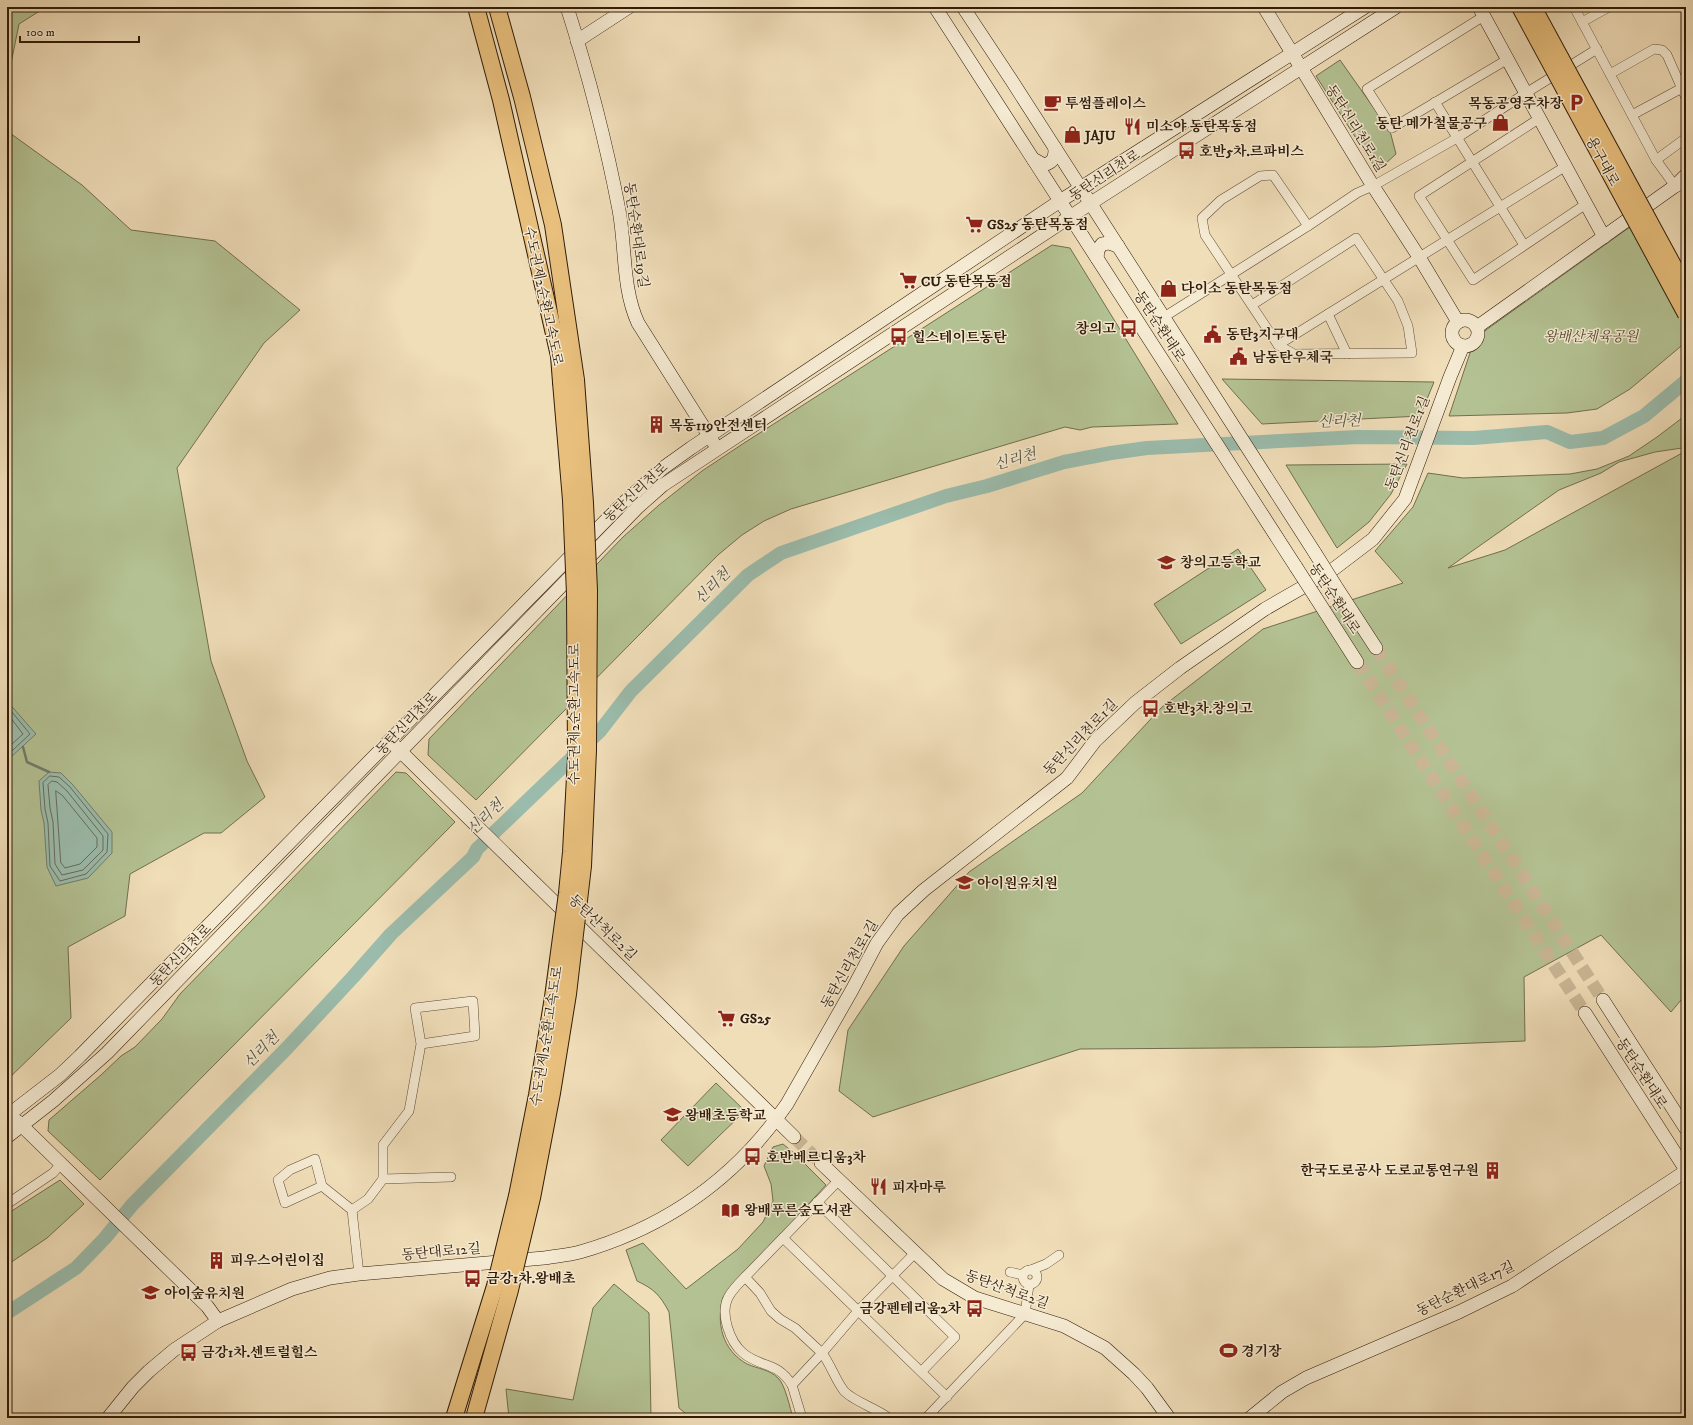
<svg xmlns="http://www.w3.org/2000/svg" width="1693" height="1425" viewBox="0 0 1693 1425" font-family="'IM FELL DW Pica','Noto Serif KR',serif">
  <rect width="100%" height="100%" fill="#f0deb9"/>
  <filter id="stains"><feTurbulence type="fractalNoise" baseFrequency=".005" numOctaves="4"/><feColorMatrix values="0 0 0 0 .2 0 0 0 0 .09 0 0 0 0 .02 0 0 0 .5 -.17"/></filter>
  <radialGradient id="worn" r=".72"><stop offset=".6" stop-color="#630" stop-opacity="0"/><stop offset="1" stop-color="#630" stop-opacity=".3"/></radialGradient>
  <!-- green -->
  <g fill="#b4c293" stroke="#726e4e">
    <polygon points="7,7 46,7 19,24 7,83"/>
    <polygon points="1340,60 1390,131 1396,154 1384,165 1372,163 1316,76"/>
    <polygon points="7,131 82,185 131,230 215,241 300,310 264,343 177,468 211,661 247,761 265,797 221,833 204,833 130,874 125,916 68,947 71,1018 7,1080"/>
    <polygon points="1634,224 1686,312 1686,342 1630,389 1597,409 1567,413 1449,416 1472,347 1486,330"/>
    <polygon points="1052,245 1070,248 1178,424 1092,427 1080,430 1065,427 791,509 764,521 742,535 718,555 476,800 428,755 429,739 623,537 659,505 702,471 741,445"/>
    <polygon points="1222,379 1434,382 1420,416 1262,424"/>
    <polygon points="1686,415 1686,442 1682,448 1655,452 1619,462 1601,473 1559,490 1448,568 1505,550 1684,452 1686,454 1686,650 1683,658 1686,662 1686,994 1671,1012 1601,935 1524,977 1525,1041 1375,1047 1080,1049 873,1117 839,1091 848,1030 904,946 969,872 1082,793 1162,707 1263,629 1403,583 1375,551 1413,507 1428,473 1463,478 1570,474 1597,469 1629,456 1657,437"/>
    <polygon points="1407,464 1391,494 1369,522 1337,548 1286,465"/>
    <polygon points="1238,549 1266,590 1181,644 1154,604"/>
    <polygon points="396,772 406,773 455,822 100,1180 48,1131 49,1120 101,1075 121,1056 135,1047 162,1019 180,994"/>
    <polygon points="716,1083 745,1111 688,1166 661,1140"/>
    <path d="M783,1144l11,9 32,32 -103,112c-7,26 -1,53 24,67 11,5 22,5 31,14 7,6 12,30 15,40h-102l-12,-10 -10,-96c-9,-17 -15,-23 -32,-31l-11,-31 17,-7 43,46 52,-40 25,-27 10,-21 -2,-17 -7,-18 9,-19z"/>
    <polygon points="60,1180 84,1204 47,1238 7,1265 7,1214"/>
    <polygon points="614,1284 649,1313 651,1418 509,1418 506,1389 573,1400 593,1308"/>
  </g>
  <!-- water -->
  <g fill="#9bbcac" stroke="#707c6a">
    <polygon points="7,701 36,734 11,757 7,751"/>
    <polygon points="49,772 61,773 73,785 112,832 112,853 88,878 56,886 47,867 44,823 41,810 39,781"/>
  </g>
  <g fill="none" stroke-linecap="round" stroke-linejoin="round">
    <!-- shore -->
    <g stroke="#666c5a" stroke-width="1">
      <polyline points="7,706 30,734 13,750 7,750"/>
      <polyline points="7,713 23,734 12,744 7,745"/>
      <polygon points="50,776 59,777 70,787 108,834 107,852 86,874 60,881 50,866 48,823 45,809 43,783"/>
      <polygon points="52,781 57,782 67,791 103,836 103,850 83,870 62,875 55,864 53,822 50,808 48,785"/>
      <polygon points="56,791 62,795 97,838 97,847 80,864 65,868 61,863"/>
    </g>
    <!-- stream -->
    <polyline stroke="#707c6a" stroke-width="2.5" points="23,747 27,762 49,772"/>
    <!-- river -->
    <polyline stroke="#9bbcac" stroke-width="14" points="7,1313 76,1268 105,1238 132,1205 288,1047 353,977 391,934 473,857 477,849 600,731 631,691 731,592 748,575 781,553 946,496 987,486 1064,462 1111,453 1147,448 1358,437 1474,438 1547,432 1570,442 1603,438 1644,416 1686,381"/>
    <!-- secondary-tunnel -->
    <g stroke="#cab796" stroke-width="13" stroke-dasharray="13 6" stroke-linecap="butt">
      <polyline points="1376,648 1603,1000"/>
      <polyline points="1357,662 1585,1013"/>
      <polyline points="794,1137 821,1163"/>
    </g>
    <defs>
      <g id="street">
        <polyline points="1574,7 1656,160 1675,186"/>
        <polyline points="1484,16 1367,89 1392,128 1508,59"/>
        <polyline points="1582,22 1609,7"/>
        <polyline points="1610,74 1654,49 1662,50 1667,55 1686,98"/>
        <polyline points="1435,102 1524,245"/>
        <polyline points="1632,115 1682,88"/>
        <polyline points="1540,118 1419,196 1473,280 1586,204"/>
        <polyline points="1656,160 1686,138"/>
        <polyline points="1252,305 1356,238 1398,301 1408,326 1412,353 1294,354 1278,345 1205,235 1202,218 1221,200 1260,176 1273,175 1308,226"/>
        <polyline points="1328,314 1347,354"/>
        <polyline points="1164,317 1308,226 1357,193 1373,186 1457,138 1526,93 1597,49"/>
        <polyline points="1278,345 1566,166"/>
        <polyline points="383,1179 383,1145 409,1111 421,1044 475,1036 473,1001 415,1008 421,1044"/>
        <polyline points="322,1186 285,1203 278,1180 290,1170 315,1159 322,1186 352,1210 359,1274"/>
        <polyline points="817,1202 955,1337 922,1371"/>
        <polyline points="7,1204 53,1173 61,1164"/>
        <polyline points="352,1210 368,1199 383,1179 451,1177"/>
        <polyline points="783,1238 947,1397"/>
        <circle cx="1030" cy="1277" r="7"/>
        <polyline points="1031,1270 1046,1264 1059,1255"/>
        <polyline points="1010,1272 1023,1275"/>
        <path d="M745,1277c-6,6 -12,12 -16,19 -10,17 1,46 14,57 18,15 34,8 49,32"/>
        <polyline points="802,1418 792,1385 822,1353 795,1328 780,1319 771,1311 760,1293 745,1277 839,1180"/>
        <path d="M889,1418c-13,-10 -36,-17 -45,-27 -9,-12 -13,-26 -22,-38l36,-42 57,-58"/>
        <polyline points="926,1418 1025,1314 1029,1285"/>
      </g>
      <g id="secondary">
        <path d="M567,7c21,66 39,135 52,203 7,38 3,78 19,113l75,119"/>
        <polyline points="935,7 1296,567"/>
        <polyline points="963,7 1012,81 1315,553"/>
        <polyline points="1264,7 1373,186 1419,257 1458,322"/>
        <polyline points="1479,7 1604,237"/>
        <polyline points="577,41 629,7"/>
        <path d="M1033,159l11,6c10,-3 11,-8 11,-17"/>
        <polyline points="1686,175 1675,186 1686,181"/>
        <polyline points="1097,258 1098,250 1102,244 1109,243 1118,246"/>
        <circle cx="1465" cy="333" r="13"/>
        <polyline points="1477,327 1675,186"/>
        <polyline points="1335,585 1376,648"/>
        <polyline points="1316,598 1357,662"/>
        <polyline points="395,746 794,1137"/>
        <polyline points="1603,1000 1686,1129"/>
        <polyline points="1585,1013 1686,1170"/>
        <polyline points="7,1116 60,1075 80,1056 619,507 663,468 691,448 1060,201 1365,7"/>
        <polyline points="17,1121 207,1306 218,1321"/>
        <polyline points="7,1137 53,1101 107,1053 637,508 663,485 1091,203 1396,7"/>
        <polyline points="821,1163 943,1279 975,1298 1064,1326 1105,1348 1134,1374 1147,1388 1169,1418"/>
        <path d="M108,1418l25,-31 16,-16 25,-21 44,-29 74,-32 38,-11 29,-4 185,-16c12,-2 25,-3 36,-6 87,-25 156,-74 207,-148l65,-114 25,-47 21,-29 26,-24 143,-112 28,-37 40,-38 45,-35 85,-59 66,-38 42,-32 32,-40 45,-122 13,-31"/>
        <polyline points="1250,1418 1282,1392 1306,1378 1459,1312 1512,1286 1686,1171"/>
      </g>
      <g id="highway">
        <polyline points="476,7 501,100 559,356 561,382"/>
        <polyline points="497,7 522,97 553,225 576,380"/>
      </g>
    </defs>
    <!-- street casing -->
    <use href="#street" stroke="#604c34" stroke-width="10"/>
    <!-- secondary casing -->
    <use href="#secondary" stroke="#301b08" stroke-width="14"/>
    <!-- highway casing -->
    <use href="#highway" stroke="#301b08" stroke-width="18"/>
    <!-- street -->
    <use href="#street" stroke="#f5ead2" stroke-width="9"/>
    <!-- secondary -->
    <use href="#secondary" stroke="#f5ead2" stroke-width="13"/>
    <!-- highway -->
    <use href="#highway" stroke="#e8bf7c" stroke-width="16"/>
    <defs>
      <g id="secondary-bridge">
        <polyline points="1315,553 1335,585"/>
        <polyline points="1296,567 1316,598"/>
      </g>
      <g id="highway-bridge">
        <polyline points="1520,7 1686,314"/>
        <polyline points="1533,7 1686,289"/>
        <polyline points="454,1418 495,1286 517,1196 537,1095 553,997 567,893 571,852 576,758 575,594 571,500 561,382"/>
        <polyline points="474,1418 510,1290 532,1198 552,1093 568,994 583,866 588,750 589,590 585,503 576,380"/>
      </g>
    </defs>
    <!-- secondary-bridge casing -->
    <use href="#secondary-bridge" stroke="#301b08" stroke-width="14" stroke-linecap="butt"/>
    <!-- highway-bridge casing -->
    <use href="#highway-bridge" stroke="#301b08" stroke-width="18" stroke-linecap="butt"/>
    <!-- secondary-bridge -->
    <use href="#secondary-bridge" stroke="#f5ead2" stroke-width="13"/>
    <!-- highway-bridge -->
    <use href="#highway-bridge" stroke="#e8bf7c" stroke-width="16"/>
  </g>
  <!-- icons -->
  <defs>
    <symbol id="cafe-bare" viewBox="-9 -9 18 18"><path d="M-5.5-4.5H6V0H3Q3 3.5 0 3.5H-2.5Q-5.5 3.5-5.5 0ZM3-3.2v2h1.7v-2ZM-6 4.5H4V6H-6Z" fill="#8f2418" stroke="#f5ead2" stroke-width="2.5" paint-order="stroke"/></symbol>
    <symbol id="parking-bare" viewBox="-9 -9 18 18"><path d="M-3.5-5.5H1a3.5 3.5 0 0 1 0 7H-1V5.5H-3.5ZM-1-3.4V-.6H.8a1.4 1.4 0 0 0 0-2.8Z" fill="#8f2418" stroke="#f5ead2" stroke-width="2.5" paint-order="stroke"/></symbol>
    <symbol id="shop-bare" viewBox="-9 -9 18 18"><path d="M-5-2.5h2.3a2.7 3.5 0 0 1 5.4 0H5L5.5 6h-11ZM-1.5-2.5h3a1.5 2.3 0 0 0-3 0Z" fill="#8f2418" stroke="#f5ead2" stroke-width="2.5" paint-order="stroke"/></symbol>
    <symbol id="restaurant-bare" viewBox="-9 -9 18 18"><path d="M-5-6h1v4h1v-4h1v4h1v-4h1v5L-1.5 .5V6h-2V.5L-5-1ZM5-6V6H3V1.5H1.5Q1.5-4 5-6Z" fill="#8f2418" stroke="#f5ead2" stroke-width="2.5" paint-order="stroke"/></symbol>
    <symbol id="bus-bare" viewBox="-9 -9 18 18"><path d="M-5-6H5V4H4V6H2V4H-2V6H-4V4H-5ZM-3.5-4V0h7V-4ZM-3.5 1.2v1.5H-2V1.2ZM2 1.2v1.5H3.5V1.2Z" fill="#8f2418" stroke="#f5ead2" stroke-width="2.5" paint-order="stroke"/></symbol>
    <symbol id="supermarket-bare" viewBox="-9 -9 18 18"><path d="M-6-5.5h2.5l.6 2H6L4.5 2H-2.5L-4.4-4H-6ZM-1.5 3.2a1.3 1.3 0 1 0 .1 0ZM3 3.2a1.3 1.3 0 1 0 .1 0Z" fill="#8f2418" stroke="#f5ead2" stroke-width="2.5" paint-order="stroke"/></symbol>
    <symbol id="civic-bare" viewBox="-9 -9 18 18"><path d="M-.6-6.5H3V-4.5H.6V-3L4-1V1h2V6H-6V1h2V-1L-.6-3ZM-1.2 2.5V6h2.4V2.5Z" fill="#8f2418" stroke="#f5ead2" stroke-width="2.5" paint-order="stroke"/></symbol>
    <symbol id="building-bare" viewBox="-9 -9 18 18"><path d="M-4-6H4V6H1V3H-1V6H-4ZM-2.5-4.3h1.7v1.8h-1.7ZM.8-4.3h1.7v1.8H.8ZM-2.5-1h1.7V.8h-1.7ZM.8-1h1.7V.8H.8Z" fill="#8f2418" stroke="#f5ead2" stroke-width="2.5" paint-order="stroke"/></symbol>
    <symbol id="school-bare" viewBox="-9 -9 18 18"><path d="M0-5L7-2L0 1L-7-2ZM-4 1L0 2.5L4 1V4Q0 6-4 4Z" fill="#8f2418" stroke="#f5ead2" stroke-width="2.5" paint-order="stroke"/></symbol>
    <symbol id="library-bare" viewBox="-9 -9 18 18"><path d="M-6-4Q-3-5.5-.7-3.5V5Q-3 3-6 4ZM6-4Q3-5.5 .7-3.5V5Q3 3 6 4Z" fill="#8f2418" stroke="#f5ead2" stroke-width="2.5" paint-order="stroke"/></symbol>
    <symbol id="stadium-bare" viewBox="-9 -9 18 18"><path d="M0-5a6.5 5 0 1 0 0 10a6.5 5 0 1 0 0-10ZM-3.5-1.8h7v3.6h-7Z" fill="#8f2418" stroke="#f5ead2" stroke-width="2.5" paint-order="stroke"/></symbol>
  </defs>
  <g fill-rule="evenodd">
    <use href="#cafe-bare" x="1040" y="90" width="25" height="25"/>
    <use href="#parking-bare" x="1564" y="90" width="25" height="25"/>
    <use href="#shop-bare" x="1488" y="110" width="25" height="25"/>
    <use href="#restaurant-bare" x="1120" y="114" width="25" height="25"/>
    <use href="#shop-bare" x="1060" y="122" width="25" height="25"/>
    <use href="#bus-bare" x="1174" y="138" width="25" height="25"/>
    <use href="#supermarket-bare" x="962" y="212" width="25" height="25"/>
    <use href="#supermarket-bare" x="896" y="268" width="25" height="25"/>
    <use href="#shop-bare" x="1156" y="276" width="25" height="25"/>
    <use href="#bus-bare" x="1116" y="316" width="25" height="25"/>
    <use href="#civic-bare" x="1200" y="322" width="25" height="25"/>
    <use href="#bus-bare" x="886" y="324" width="25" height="25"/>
    <use href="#civic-bare" x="1226" y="344" width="25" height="25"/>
    <use href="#building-bare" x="644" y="412" width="25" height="25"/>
    <use href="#school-bare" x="1154" y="550" width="25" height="25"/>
    <use href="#bus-bare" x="1138" y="696" width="25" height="25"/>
    <use href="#school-bare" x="952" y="870" width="25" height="25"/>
    <use href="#supermarket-bare" x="714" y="1006" width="25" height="25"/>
    <use href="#school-bare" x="660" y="1102" width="25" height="25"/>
    <use href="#bus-bare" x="740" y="1144" width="25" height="25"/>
    <use href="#building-bare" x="1480" y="1158" width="25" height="25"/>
    <use href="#restaurant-bare" x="866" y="1174" width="25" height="25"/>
    <use href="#library-bare" x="718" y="1198" width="25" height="25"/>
    <use href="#building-bare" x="204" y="1248" width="25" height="25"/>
    <use href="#bus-bare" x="460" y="1266" width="25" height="25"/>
    <use href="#school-bare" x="138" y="1280" width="25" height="25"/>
    <use href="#bus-bare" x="962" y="1296" width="25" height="25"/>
    <use href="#stadium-bare" x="1216" y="1338" width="25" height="25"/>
    <use href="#bus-bare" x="176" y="1340" width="25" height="25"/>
  </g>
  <g text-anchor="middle" stroke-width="3" stroke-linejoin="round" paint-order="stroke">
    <!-- poi labels -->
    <g font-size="14" font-weight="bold" fill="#301b08" stroke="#f5ead2" text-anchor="start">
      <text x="1065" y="108">투썸플레이스</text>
      <text x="1563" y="108" text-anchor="end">목동공영주차장</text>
      <text x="1487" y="128" text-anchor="end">동탄 메가철물공구</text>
      <text x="1146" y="131">미소야 동탄목동점</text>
      <text x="1085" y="140">JAJU</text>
      <text x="1199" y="156">호반5차.르파비스</text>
      <text x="987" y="229">GS25 동탄목동점</text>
      <text x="921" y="286">CU 동탄목동점</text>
      <text x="1181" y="293">다이소 동탄목동점</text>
      <text x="1116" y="333" text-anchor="end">창의고</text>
      <text x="1226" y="339">동탄3지구대</text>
      <text x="912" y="342">힐스테이트동탄</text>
      <text x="1252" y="362">남동탄우체국</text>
      <text x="669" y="430">목동119안전센터</text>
      <text x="1180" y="567">창의고등학교</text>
      <text x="1163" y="713">호반3차.창의고</text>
      <text x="977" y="888">아이원유치원</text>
      <text x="740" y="1023">GS25</text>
      <text x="685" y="1120">왕배초등학교</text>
      <text x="766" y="1162">호반베르디움3차</text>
      <text x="1479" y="1175" text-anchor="end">한국도로공사 도로교통연구원</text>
      <text x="892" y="1192">피자마루</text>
      <text x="744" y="1215">왕배푸른숲도서관</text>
      <text x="230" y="1265">피우스어린이집</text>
      <text x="486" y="1283">금강1차.왕배초</text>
      <text x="164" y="1298">아이숲유치원</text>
      <text x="961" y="1313" text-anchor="end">금강펜테리움2차</text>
      <text x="1241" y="1356">경기장</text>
      <text x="201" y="1357">금강1차.센트럴힐스</text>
    </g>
    <!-- street labels -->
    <g font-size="14" fill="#301b08" stroke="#f5ead2">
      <text transform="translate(1356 128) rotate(58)" y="5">동탄신리천로1길</text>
      <text transform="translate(1603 161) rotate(62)" y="5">용구대로</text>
      <text transform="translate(1104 175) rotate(-33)" y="5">동탄신리천로</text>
      <text transform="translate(637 235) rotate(82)" y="5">동탄순환대로19길</text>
      <text transform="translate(544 296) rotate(78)" y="5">수도권제2순환고속도로</text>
      <text transform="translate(1160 326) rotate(57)" y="5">동탄순환대로</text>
      <text transform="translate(1407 443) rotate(-69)" y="5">동탄신리천로1길</text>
      <text transform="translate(635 492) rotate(-42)" y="5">동탄신리천로</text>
      <text transform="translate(1335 598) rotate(57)" y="5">동탄순환대로</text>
      <text transform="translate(574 714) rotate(-90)" y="5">수도권제2순환고속도로</text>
      <text transform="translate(406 723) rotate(-46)" y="5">동탄신리천로</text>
      <text transform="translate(1080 737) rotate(-46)" y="5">동탄신리천로1길</text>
      <text transform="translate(603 927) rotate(44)" y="5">동탄산척로2길</text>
      <text transform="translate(180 955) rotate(-46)" y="5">동탄신리천로</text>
      <text transform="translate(849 964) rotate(-60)" y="5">동탄신리천로1길</text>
      <text transform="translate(546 1036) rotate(-81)" y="5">수도권제2순환고속도로</text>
      <text transform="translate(1642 1073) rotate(57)" y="5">동탄순환대로</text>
      <text transform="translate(441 1251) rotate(-5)" y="5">동탄대로12길</text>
      <text transform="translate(1465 1288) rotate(-26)" y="5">동탄순환대로17길</text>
      <text transform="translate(1007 1289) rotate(20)" y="5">동탄산척로2길</text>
    </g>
    <!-- park labels -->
    <g font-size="14" font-style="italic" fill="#584d32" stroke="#f5ead2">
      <text x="1591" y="341">왕배산체육공원</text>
    </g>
    <!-- water labels -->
    <g font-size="15" font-style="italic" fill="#555341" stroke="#f5ead2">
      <text transform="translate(1339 421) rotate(-2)" y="5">신리천</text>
      <text transform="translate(1015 459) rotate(-16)" y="5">신리천</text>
      <text transform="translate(712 586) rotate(-45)" y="5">신리천</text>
      <text transform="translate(485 817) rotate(-44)" y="5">신리천</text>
      <text transform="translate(261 1050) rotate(-46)" y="5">신리천</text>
    </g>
  </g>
  <!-- margin -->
  <rect width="1693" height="1425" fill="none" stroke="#f0deb9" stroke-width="24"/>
  <rect x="8" y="8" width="1677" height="1409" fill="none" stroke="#301b08" stroke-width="2"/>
  <rect x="12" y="12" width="1669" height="1401" fill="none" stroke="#301b08"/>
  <!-- scale -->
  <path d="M20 36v6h119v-6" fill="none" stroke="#301b08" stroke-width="2"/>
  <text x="26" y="36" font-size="12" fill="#301b08" stroke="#f5ead2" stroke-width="3" paint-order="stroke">100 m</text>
  <rect width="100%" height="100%" filter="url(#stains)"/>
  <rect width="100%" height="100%" fill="url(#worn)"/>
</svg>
